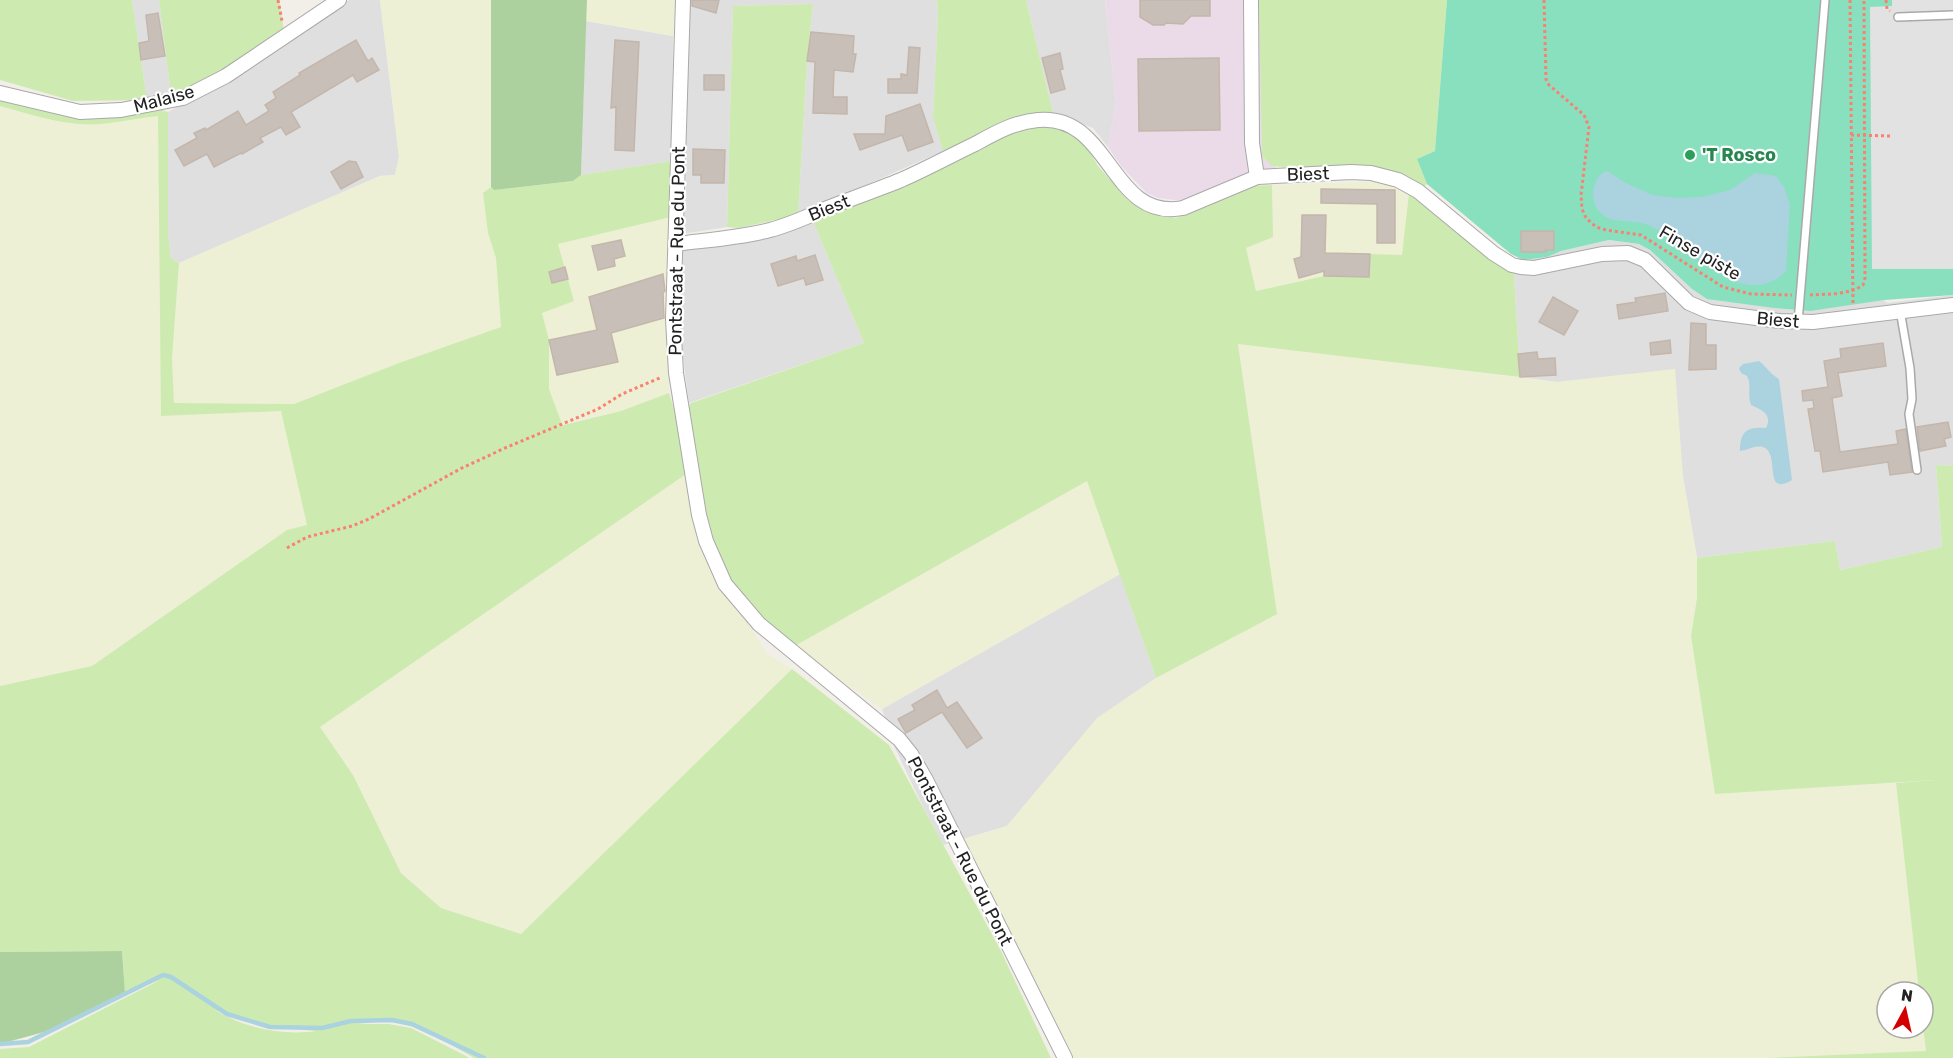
<svg xmlns="http://www.w3.org/2000/svg" width="1953" height="1058" viewBox="0 0 1953 1058" font-family="Rubik,sans-serif">
  <rect width="100%" height="100%" fill="#f2efe9"/>
  <!-- residential -->
  <g fill="#e0dfdf">
    <polygon points="132,0 159,0 171,95 147,100"/>
    <polygon points="349,0 380,0 399,157 395,175 380,176 179,263 171,258 168,235 168,112 221,84"/>
    <polygon points="687,0 937,0 938,14 933,118 943,151 798,215 807,61 813,4 733,6 727,227 682,234 686,187"/>
    <polygon points="1026,0 1105,0 1116,103 1108,147 1093,128 1053,113"/>
    <polygon points="586,21 673,36 672,161 581,175"/>
    <polygon points="813,221 864,343 689,403 682,349 678,297 683,247"/>
    <polygon points="1609,240 1639,244 1650,250 1692,289 1707,299 1884,300 1887,303 1953,295 1953,466 1936,465 1942,547 1840,570 1835,541 1697,558 1683,477 1556,382 1520,377 1514,273 1523,260 1547,257 1561,251"/>
    <polygon points="1120,574 1156,678 1097,719 1007,826 943,845 925,811 895,748 882,709"/>
  </g>
  <!-- industrial -->
  <polygon fill="#ebdbe8" points="1105,0 1263,0 1278,156 1275,169 1237,177 1229,185 1191,202 1158,198 1147,193 1136,182 1121,166 1108,147 1116,103"/>
  <!-- farmland -->
  <g fill="#eef0d5">
    <polygon points="380,0 491,0 491,187 483,193 488,233 496,258 501,327 399,363 294,404 174,403 172,358 179,263 380,176 395,175 399,157"/>
    <polygon points="587,0 675,0 673,36 586,21"/>
    <polygon points="0,106 40,117 76,123 100,124 158,115 162,416 281,411 307,525 287,530 92,666 0,686"/>
    <polygon points="1383,181 1409,193 1402,255 1369,277 1324,276 1256,291 1246,247 1273,237 1272,185"/>
    <polygon points="671,217 669,393 621,411 562,424 549,389 549,368 542,312 574,300 558,244"/>
    <polygon points="1238,343 1556,382 1675,369 1683,477 1697,558 1697,598 1691,636 1715,794 1896,783 1919,992 1887,992 1887,1028 1923,1028 1923,1026 1926,1052 1767,1058 1057,1058 957,841 1007,826 1097,718 1156,678 1276,614"/>
    <polygon points="692,470 717,569 766,653 792,669 521,934 441,908 401,873 353,775 320,727"/>
    <polygon points="1087,481 1120,574 882,709 793,647"/>
  </g>
  <!-- grass -->
  <g fill="#cdebb0" fill-rule="evenodd">
    <polygon points="0,0 132,0 147,100 73,101 0,80"/>
    <polygon points="159,0 279,0 285,38 183,98 171,95"/>
    <polygon points="937,0 1026,0 1053,113 1023,118 943,151 933,118 938,14"/>
    <polygon points="1259,0 1447,0 1435,151 1417,159 1427,184 1422,188 1311,169 1272,166 1262,156"/>
    <polygon points="813,4 807,61 798,215 739,228 727,227 733,6"/>
    <path d="M0,97l56,14 104,-5 2,4 6,2v123l3,23 8,5 -7,95 2,45 120,1 105,-41 102,-36 -5,-69 -8,-25 -5,-40 8,-6 3,3 79,-9 8,-6 91,-14 -1,56 -113,27 16,57 -32,12 7,27v49l13,35 -7,3 66,-16 48,-18 23,75 -4,-61 3,-4 173,-60 -51,-122 208,-93 23,-3 19,3 18,9 17,29 31,35 26,13 21,4 73,-32 23,-1 1,52 -27,11 10,43 68,-15h45l1,-22 32,1 7,-62h4l71,62 30,18 6,104 -282,-33 39,270 -121,64 -69,-197 -294,166c-26,-24 -69,-63 -80,-96 -10,-26 -14,-55 -21,-81l-372,257 33,48 48,98 40,35 80,26 271,-265 97,76 112,206 50,107h-577l-43,-25 -39,-13 -33,4h30l22,4 59,30h-470v-9l29,-2 131,-67 -35,13 -3,-42 -122,1v-266l92,-20 195,-136 20,-5 -26,-114 -120,5 -3,-300c-19,2 -38,6 -56,8 -34,3 -70,-9 -102,-18zM215,1010l55,17 46,4c-33,5 -72,-3 -101,-21z"/>
    <polygon points="1936,465 1953,466 1953,1058 1767,1058 1926,1051 1923,1026 1923,992 1919,992 1896,783 1936,780 1715,794 1691,636 1697,598 1697,558 1835,541 1840,570 1942,547"/>
  </g>
  <!-- forest -->
  <g fill="#add19e">
    <polygon points="491,0 587,0 581,175 573,181 494,190 491,187"/>
    <polygon points="122,951 125,993 55,1029 0,1044 0,952"/>
  </g>
  <!-- pitch -->
  <polygon fill="#88e0be" points="1447,0 1953,0 1953,295 1884,300 1810,311 1774,308 1707,299 1692,289 1650,250 1639,244 1609,240 1561,251 1547,257 1523,260 1511,254 1427,184 1417,159 1435,151"/>
  <!-- parking -->
  <polygon fill="#e2e2e2" points="1892,0 1953,0 1953,269 1872,269 1870,7 1892,6"/>
  <!-- water -->
  <g fill="#aad3df">
    <path d="M1607,171l17,11 28,13 24,3 26,-1 28,-7 25,-17 21,3 8,11 6,17 -4,67c-46,46 -98,-33 -141,-47 -15,-5 -36,1 -47,-14 -9,-12 -5,-35 9,-39z"/>
    <path d="M1759,361c8,6 11,13 20,18l13,101c-30,18 -11,-27 -29,-33 -8,-2 -15,3 -23,4 0,-20 7,-24 26,-23 7,-13 -4,-18 -15,-23 -4,-10 1,-20 -4,-29l-6,-3 -2,-5 4,-4z"/>
  </g>
  <g fill="none" stroke-linecap="round" stroke-linejoin="round">
    <!-- stream -->
    <polyline stroke="#aad3df" stroke-width="4.5" points="0,1044 28,1042 163,975 171,977 227,1014 270,1027 322,1028 351,1021 392,1020 412,1024 484,1058"/>
  </g>
  <!-- building -->
  <g fill="#c7bfb8" stroke="#c4b6ab" stroke-width="1.5">
    <polygon points="692,0 719,0 716,13 692,6"/>
    <polygon points="1140,0 1210,0 1210,16 1191,16 1183,24 1166,23 1164,25 1153,25 1140,17"/>
    <polygon points="158,13 165,56 141,60 139,43 149,41 146,15"/>
    <polygon points="811,32 854,36 853,54 856,54 853,72 834,70 833,97 847,97 847,114 813,113 815,62 807,61"/>
    <polygon points="356,40 368,61 372,58 379,70 357,82 353,75 291,112 300,127 286,135 281,127 260,138 263,142 242,154 241,153 214,167 207,154 184,166 175,150 197,138 194,133 205,128 206,130 238,111 246,125 269,111 265,105 276,98 273,92 300,75 299,73"/>
    <polygon points="615,40 639,42 634,151 615,150 616,107 611,108"/>
    <polygon points="909,47 920,48 917,93 888,93 888,79 901,79 901,74 907,75"/>
    <polygon points="1060,53 1063,69 1060,70 1065,89 1051,93 1042,58"/>
    <polygon points="1219,58 1220,130 1139,131 1138,59"/>
    <rect x="704" y="75" width="20" height="15"/>
    <polygon points="920,104 933,142 908,151 902,135 860,150 854,134 885,134 886,116"/>
    <polygon points="693,149 725,150 724,183 701,183 701,175 693,175"/>
    <polygon points="349,161 356,162 363,177 341,189 331,172"/>
    <polygon points="1321,189 1395,190 1395,243 1377,243 1377,204 1321,203"/>
    <polygon points="1302,215 1326,215 1325,253 1370,254 1369,277 1324,276 1324,271 1299,278 1294,259 1301,257"/>
    <polygon points="1521,231 1554,231 1554,250 1545,250 1546,252 1521,252"/>
    <polygon points="621,240 625,256 614,259 615,266 598,270 592,246"/>
    <polygon points="815,255 823,280 806,285 804,278 778,286 771,264 796,256 797,261"/>
    <polygon points="565,267 568,279 552,283 549,272"/>
    <polygon points="663,274 665,291 663,293 664,318 611,333 618,362 557,375 549,340 597,330 589,297"/>
    <polygon points="1665,293 1668,311 1619,319 1617,305 1636,302 1635,298"/>
    <polygon points="1553,297 1578,311 1564,335 1539,322"/>
    <polygon points="1691,323 1706,324 1706,345 1716,345 1716,369 1689,370"/>
    <polygon points="1670,340 1671,353 1651,355 1650,343"/>
    <polygon points="1883,343 1886,366 1838,373 1842,396 1832,398 1840,452 1898,444 1896,431 1906,429 1912,472 1890,475 1888,462 1823,472 1820,451 1815,451 1808,409 1814,408 1813,400 1803,401 1802,391 1828,387 1824,361 1841,358 1840,349"/>
    <polygon points="1537,352 1538,359 1555,358 1556,375 1520,377 1518,354"/>
    <polygon points="1948,422 1951,437 1944,439 1946,446 1920,451 1917,427"/>
    <polygon points="937,690 947,708 957,702 982,738 967,748 942,712 906,733 898,719 915,710 912,705"/>
  </g>
  <g fill="none" stroke-linecap="round" stroke-linejoin="round">
    <defs>
      <g id="service">
        <polyline points="1898,17 1953,15"/>
        <polyline points="1900,310 1910,368 1912,399 1909,414 1917,470"/>
        <polyline points="1798,322 1825,0"/>
      </g>
      <g id="minor">
        <polyline points="683,0 673,319 676,373 699,515 706,541 725,584 759,624 899,739 911,754 926,780 1065,1058"/>
        <polyline points="1251,0 1252,143 1257,177"/>
        <polyline points="0,93 80,112 121,110 183,98 226,76 339,0"/>
        <path d="M676,244c31,-4 64,-6 94,-14 19,-5 37,-13 55,-21 26,-10 51,-19 76,-29 25,-11 49,-24 74,-36 20,-11 39,-22 63,-24 73,-7 72,102 145,88l74,-31 94,-5 20,1 27,7 20,11 75,62 19,12 9,2 13,1 68,-14 26,-1 17,7 44,43 21,9 70,9 33,1 140,-17"/>
      </g>
    </defs>
    <!-- service casing -->
    <use href="#service" stroke="#a9a9a9" stroke-width="10"/>
    <!-- minor casing -->
    <use href="#minor" stroke="#a9a9a9" stroke-width="16"/>
    <!-- path -->
    <g stroke="#fa8072" stroke-width="3" stroke-dasharray="3 3" stroke-linecap="butt">
      <polyline points="278,0 282,21"/>
      <polyline points="1544,0 1546,79 1549,85 1584,115 1589,127 1581,195 1582,209 1586,218 1596,227 1606,230 1641,235 1723,287 1751,294 1792,295"/>
      <polyline points="1850,0 1853,304"/>
      <polyline points="1886,0 1887,9 1890,11"/>
      <polyline points="1851,135 1892,136"/>
      <path d="M1810,295c17,-1 39,0 53,-10l2,-7 -1,-278"/>
      <polyline points="287,548 307,537 352,526 369,519 460,469 505,448 598,409 622,394 662,377"/>
    </g>
    <!-- service -->
    <use href="#service" stroke="#fff" stroke-width="7"/>
    <!-- minor -->
    <use href="#minor" stroke="#fff" stroke-width="14"/>
  </g>
  <!-- markers -->
  <circle fill="#2e9e5b" stroke="#fff" stroke-width="2" cx="1690" cy="155" r="6"/>
  <g text-anchor="middle" stroke-width="4.5" stroke-linejoin="round" paint-order="stroke">
    <!-- street labels -->
    <g font-size="18" fill="#222" stroke="#fff">
      <text transform="translate(164 99) rotate(-15)" y="6">Malaise</text>
      <text transform="translate(1308 174) rotate(-2)" y="6">Biest</text>
      <text transform="translate(829 208) rotate(-22)" y="6">Biest</text>
      <text transform="translate(677 251) rotate(-89)" y="6">Pontstraat - Rue du Pont</text>
      <text transform="translate(1700 253) rotate(30)" y="6">Finse piste</text>
      <text transform="translate(1778 320) rotate(5)" y="6">Biest</text>
      <text transform="translate(960 851) rotate(63)" y="6">Pontstraat - Rue du Pont</text>
    </g>
    <!-- leisure labels -->
    <g font-size="18" font-weight="bold" fill="#27864d" stroke="#fff" text-anchor="start">
      <text x="1702" y="161">'T Rosco</text>
    </g>
  </g>
  <!-- north arrow -->
  <g transform="translate(1905 1010) rotate(8)"><circle r="28" fill="#ffffff" stroke="#a7a7a7" stroke-width="1.5"/>
  <path d="M0-4.5L10 22L0 15L-10 22Z" fill="#d40000"/>
  <text y="-9" font-size="16" font-weight="bold" text-anchor="middle" fill="#222222">N</text>
  </g>
</svg>
